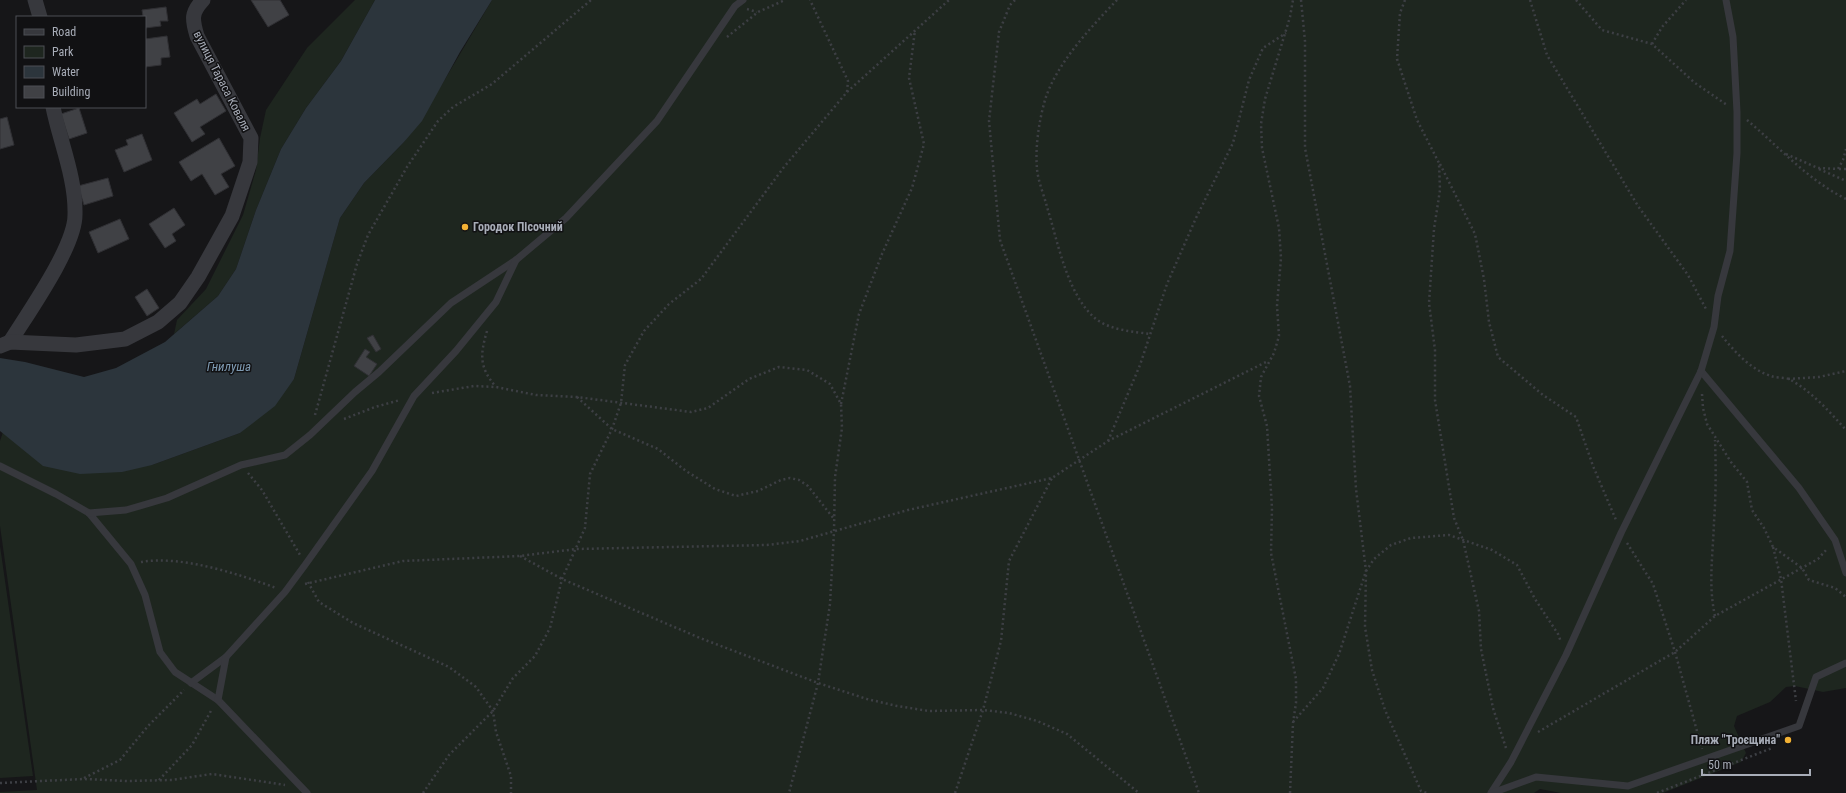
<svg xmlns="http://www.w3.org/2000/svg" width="1846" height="793" viewBox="0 0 1846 793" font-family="'Roboto Condensed',sans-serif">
  <rect width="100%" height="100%" fill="#161618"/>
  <!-- green -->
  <g fill="#1e261f">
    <polygon points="355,0 375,0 341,61 306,108 281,149 256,210 236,269 218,296 174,334 177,320 206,289 243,215 256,170 260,138 266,110 307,48"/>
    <polygon points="492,0 1846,0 1846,688 1823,692 1795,686 1786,687 1770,702 1737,716 1734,726 1746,753 1741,762 1663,793 1561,793 1540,789 1534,793 0,793 0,792 37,790 0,526 0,441 3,432 44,466 152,465 240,433 294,379 340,218 364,183 404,142 441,86"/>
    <polygon points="0,546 33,776 0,778"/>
  </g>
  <!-- water -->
  <polygon fill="#2c353c" points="375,0 492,0 460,52 422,121 404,142 364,183 340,218 294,379 275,406 240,433 152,465 122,472 80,474 43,466 0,431 0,358 25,362 84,377 116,368 165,342 218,296 236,269 256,210 281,149 306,108 341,61"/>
  <!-- building -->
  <g fill="#404145" stroke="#303034">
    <polygon points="251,0 280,0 289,15 268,27"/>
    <polygon points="166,7 168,21 160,21 161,26 145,28 145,17 134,17 143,16 142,10"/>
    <polygon points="167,36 170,57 161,58 161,65 145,67 145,39"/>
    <polygon points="216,94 226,111 200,127 205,134 192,142 174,113 197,99 200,104"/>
    <polygon points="79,108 87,133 69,139 61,114"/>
    <polygon points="7,117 14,145 0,149 0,119"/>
    <polygon points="142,134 152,160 124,172 115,150 128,145 126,140"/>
    <polygon points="219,138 235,166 221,174 229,187 215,195 202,174 191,181 179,162"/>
    <polygon points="108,178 113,196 84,205 78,186"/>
    <polygon points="174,208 185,225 172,234 176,241 165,248 149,224"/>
    <polygon points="120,219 129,239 98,253 89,232"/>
    <polygon points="147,289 159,308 147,316 135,297"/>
    <polygon points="373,335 381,349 376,352 367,338"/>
    <polygon points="365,349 370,352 366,357 377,364 369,376 354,366"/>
  </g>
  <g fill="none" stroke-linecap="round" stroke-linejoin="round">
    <!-- path -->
    <g stroke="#3d3f44" stroke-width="2.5" stroke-dasharray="2 3" stroke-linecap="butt">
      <polyline points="1015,0 1010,5 999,32 989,121 1000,240 1199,793"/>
      <path d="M1117,0c-26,27 -61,64 -72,100 -6,21 -10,47 -8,69 1,12 7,26 10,38 11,35 20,88 49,112 14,11 38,13 55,15"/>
      <polyline points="1301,0 1305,41 1305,148 1350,386 1356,489 1366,571 1365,627 1372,670 1385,710 1421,791 1427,793"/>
      <polyline points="1405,0 1400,13 1397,59 1417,120 1439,163 1440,190 1434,229 1429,303 1435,350 1435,400 1454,518 1463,540 1479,611 1481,649 1493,708 1506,748"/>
      <polyline points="1530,0 1547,55 1638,206 1688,275 1706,309"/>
      <polyline points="1576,0 1602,30 1652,44 1695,83 1727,105"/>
      <polyline points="747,9 757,12"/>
      <polyline points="727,37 758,12 785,0"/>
      <polyline points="1652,44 1662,27 1686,0"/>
      <polyline points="847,92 949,0"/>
      <path d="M1747,120c32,27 61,60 99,79"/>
      <polyline points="1786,154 1818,168 1838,169 1843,160 1846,149"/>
      <polyline points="1440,164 1475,234 1484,279 1489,322 1498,357 1543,395 1576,417 1593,466 1616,520"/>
      <polyline points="1819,169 1846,181"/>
      <polyline points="1839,169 1846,169"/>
      <path d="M487,331c-7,24 -8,36 9,56"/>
      <path d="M1722,336c12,15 29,34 49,40 5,2 12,1 18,3 22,12 40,32 57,51"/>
      <polyline points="1788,379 1819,377 1846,371"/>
      <polyline points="432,393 474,386 496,387 536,395 577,397 691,412 708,408 749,379 779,367 807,370 830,384 841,404 842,428 835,477 834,532 830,604 818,683 789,793"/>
      <polyline points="1702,394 1703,408 1707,424 1731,462 1747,482 1752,510 1764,528 1773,547 1802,568 1809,580 1835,588 1846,597"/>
      <polyline points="577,397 612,429 658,449 686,471 715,489 736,496 758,491 781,480 790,478 799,480 808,486 834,519"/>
      <polyline points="841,404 859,314 882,254 912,188 924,144 909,78 915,30"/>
      <polyline points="315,415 357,264 368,235 407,167 438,121 453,107 492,84 591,0"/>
      <polyline points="344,419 375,407 400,400"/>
      <polyline points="1108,441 1140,365 1167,284 1196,218 1233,143 1249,80 1263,48 1286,33"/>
      <polyline points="248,473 262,490 300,555"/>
      <polyline points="1627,543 1653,584 1675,652 1702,749"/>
      <polyline points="1773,547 1781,579 1796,701"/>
      <polyline points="520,556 562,579 700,638 818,683 867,699 897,706 929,711 983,710 1009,713 1037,721 1067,734 1139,793"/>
      <path d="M141,562c40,-7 98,12 135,26"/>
      <polyline points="308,582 319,602 353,623 449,667 476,687 493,711 496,732 511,776 511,793"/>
      <polyline points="305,584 403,561 520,556 576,549 767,545 800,541 908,510 1052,478 1108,441 1268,361"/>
      <path d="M1715,616c-7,-31 -2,-62 -1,-94 2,-27 2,-55 1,-82"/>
      <polyline points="1293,722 1323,688 1339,654 1366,571 1374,559 1391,545 1411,538 1449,535 1492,550 1517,565 1535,599 1558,634 1561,642"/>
      <polyline points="1538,732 1675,652 1715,616 1818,559 1827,549"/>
      <polyline points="84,778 120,760 148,726 184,690"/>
      <polyline points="159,780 192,745 212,709"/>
      <polyline points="0,783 84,779 127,781 172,780 212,774 285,785"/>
      <polyline points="423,793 449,755 493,711 513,678 535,656 550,628 562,579 585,528 590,474 612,429 621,403 625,365 644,331 669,304 701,279 784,167 847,92 848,81 810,0"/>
      <polyline points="955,793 983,710 1001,641 1009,561 1052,478"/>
      <polyline points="1290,793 1293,723 1296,703 1296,679 1271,553 1272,508 1267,426 1259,396 1261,377 1274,353 1279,336 1277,306 1281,258 1279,228 1262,148 1261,124 1265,99 1290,17 1293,0"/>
      <polyline points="1657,793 1772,748"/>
    </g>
    <!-- service -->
    <g stroke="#37383d" stroke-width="7">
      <polyline points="1701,371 1799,488 1835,540 1846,573"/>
      <polyline points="0,466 56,494 89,513 131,564 145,595 160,652 175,672 218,700 307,793"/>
      <polyline points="89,513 126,510 167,498 241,465 285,455 310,435 355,392 379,372 451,303 516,260 566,218 657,121 735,6 743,0"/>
      <polyline points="191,683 226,657"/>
      <polyline points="218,700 226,657 285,592 305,565 372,471 414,396 456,351 496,302 516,260"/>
      <polyline points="1491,793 1511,762 1566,655 1621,533 1701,371 1714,327 1718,296 1730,251 1737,153 1737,112 1733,37 1726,0"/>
      <polyline points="1492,793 1536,777 1628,786 1799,726 1816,677 1846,663"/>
    </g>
    <!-- minor -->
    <g stroke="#37383d" stroke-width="15">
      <polyline points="35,0 40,17"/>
      <path d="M10,342c18,-29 65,-95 65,-127 1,-37 -15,-73 -22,-108"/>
      <path d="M0,346l10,-4 66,3 49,-6 33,-17 22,-19 18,-26 34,-61 18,-54 1,-24 -54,-102c-5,-17 -6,-23 6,-36"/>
    </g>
  </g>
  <!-- markers -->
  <g fill="#f2b134" stroke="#111113" stroke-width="1.5">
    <circle cx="465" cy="227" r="4"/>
    <circle cx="1788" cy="740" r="4"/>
  </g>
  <g text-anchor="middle" stroke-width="3" stroke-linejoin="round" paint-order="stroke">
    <!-- street labels -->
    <g font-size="12" fill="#a8adb8" stroke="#111113">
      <text transform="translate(222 81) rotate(63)" y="4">вулиця Тараса Коваля</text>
    </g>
    <!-- poi labels -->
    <g font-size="12" font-weight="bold" fill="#a8adb8" stroke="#111113" text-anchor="start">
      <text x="473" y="231">Городок Пісочний</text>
      <text x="1780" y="744" text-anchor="end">Пляж "Троєщина"</text>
    </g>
    <!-- water labels -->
    <g font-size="13" font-style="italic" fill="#7f9bb3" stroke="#111113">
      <text x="229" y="371">Гнилуша</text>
    </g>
  </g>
  <!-- legend -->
  <rect x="16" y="16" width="130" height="92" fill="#111113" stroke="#4d4f55"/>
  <rect x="24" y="29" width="20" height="6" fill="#37383d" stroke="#4d4f55"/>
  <text x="52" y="36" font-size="12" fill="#a8adb8">Road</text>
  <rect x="24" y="46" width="20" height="12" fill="#1e261f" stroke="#4d4f55"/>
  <text x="52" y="56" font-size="12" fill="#a8adb8">Park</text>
  <rect x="24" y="66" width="20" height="12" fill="#2c353c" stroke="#4d4f55"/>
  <text x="52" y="76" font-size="12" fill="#a8adb8">Water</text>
  <rect x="24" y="86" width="20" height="12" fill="#404145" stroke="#4d4f55"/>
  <text x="52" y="96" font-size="12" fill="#a8adb8">Building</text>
  <!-- scale -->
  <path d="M1702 769v6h108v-6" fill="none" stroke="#a8adb8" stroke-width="2"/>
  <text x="1708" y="769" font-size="12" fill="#a8adb8" stroke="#111113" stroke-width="3" paint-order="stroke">50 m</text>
</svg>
